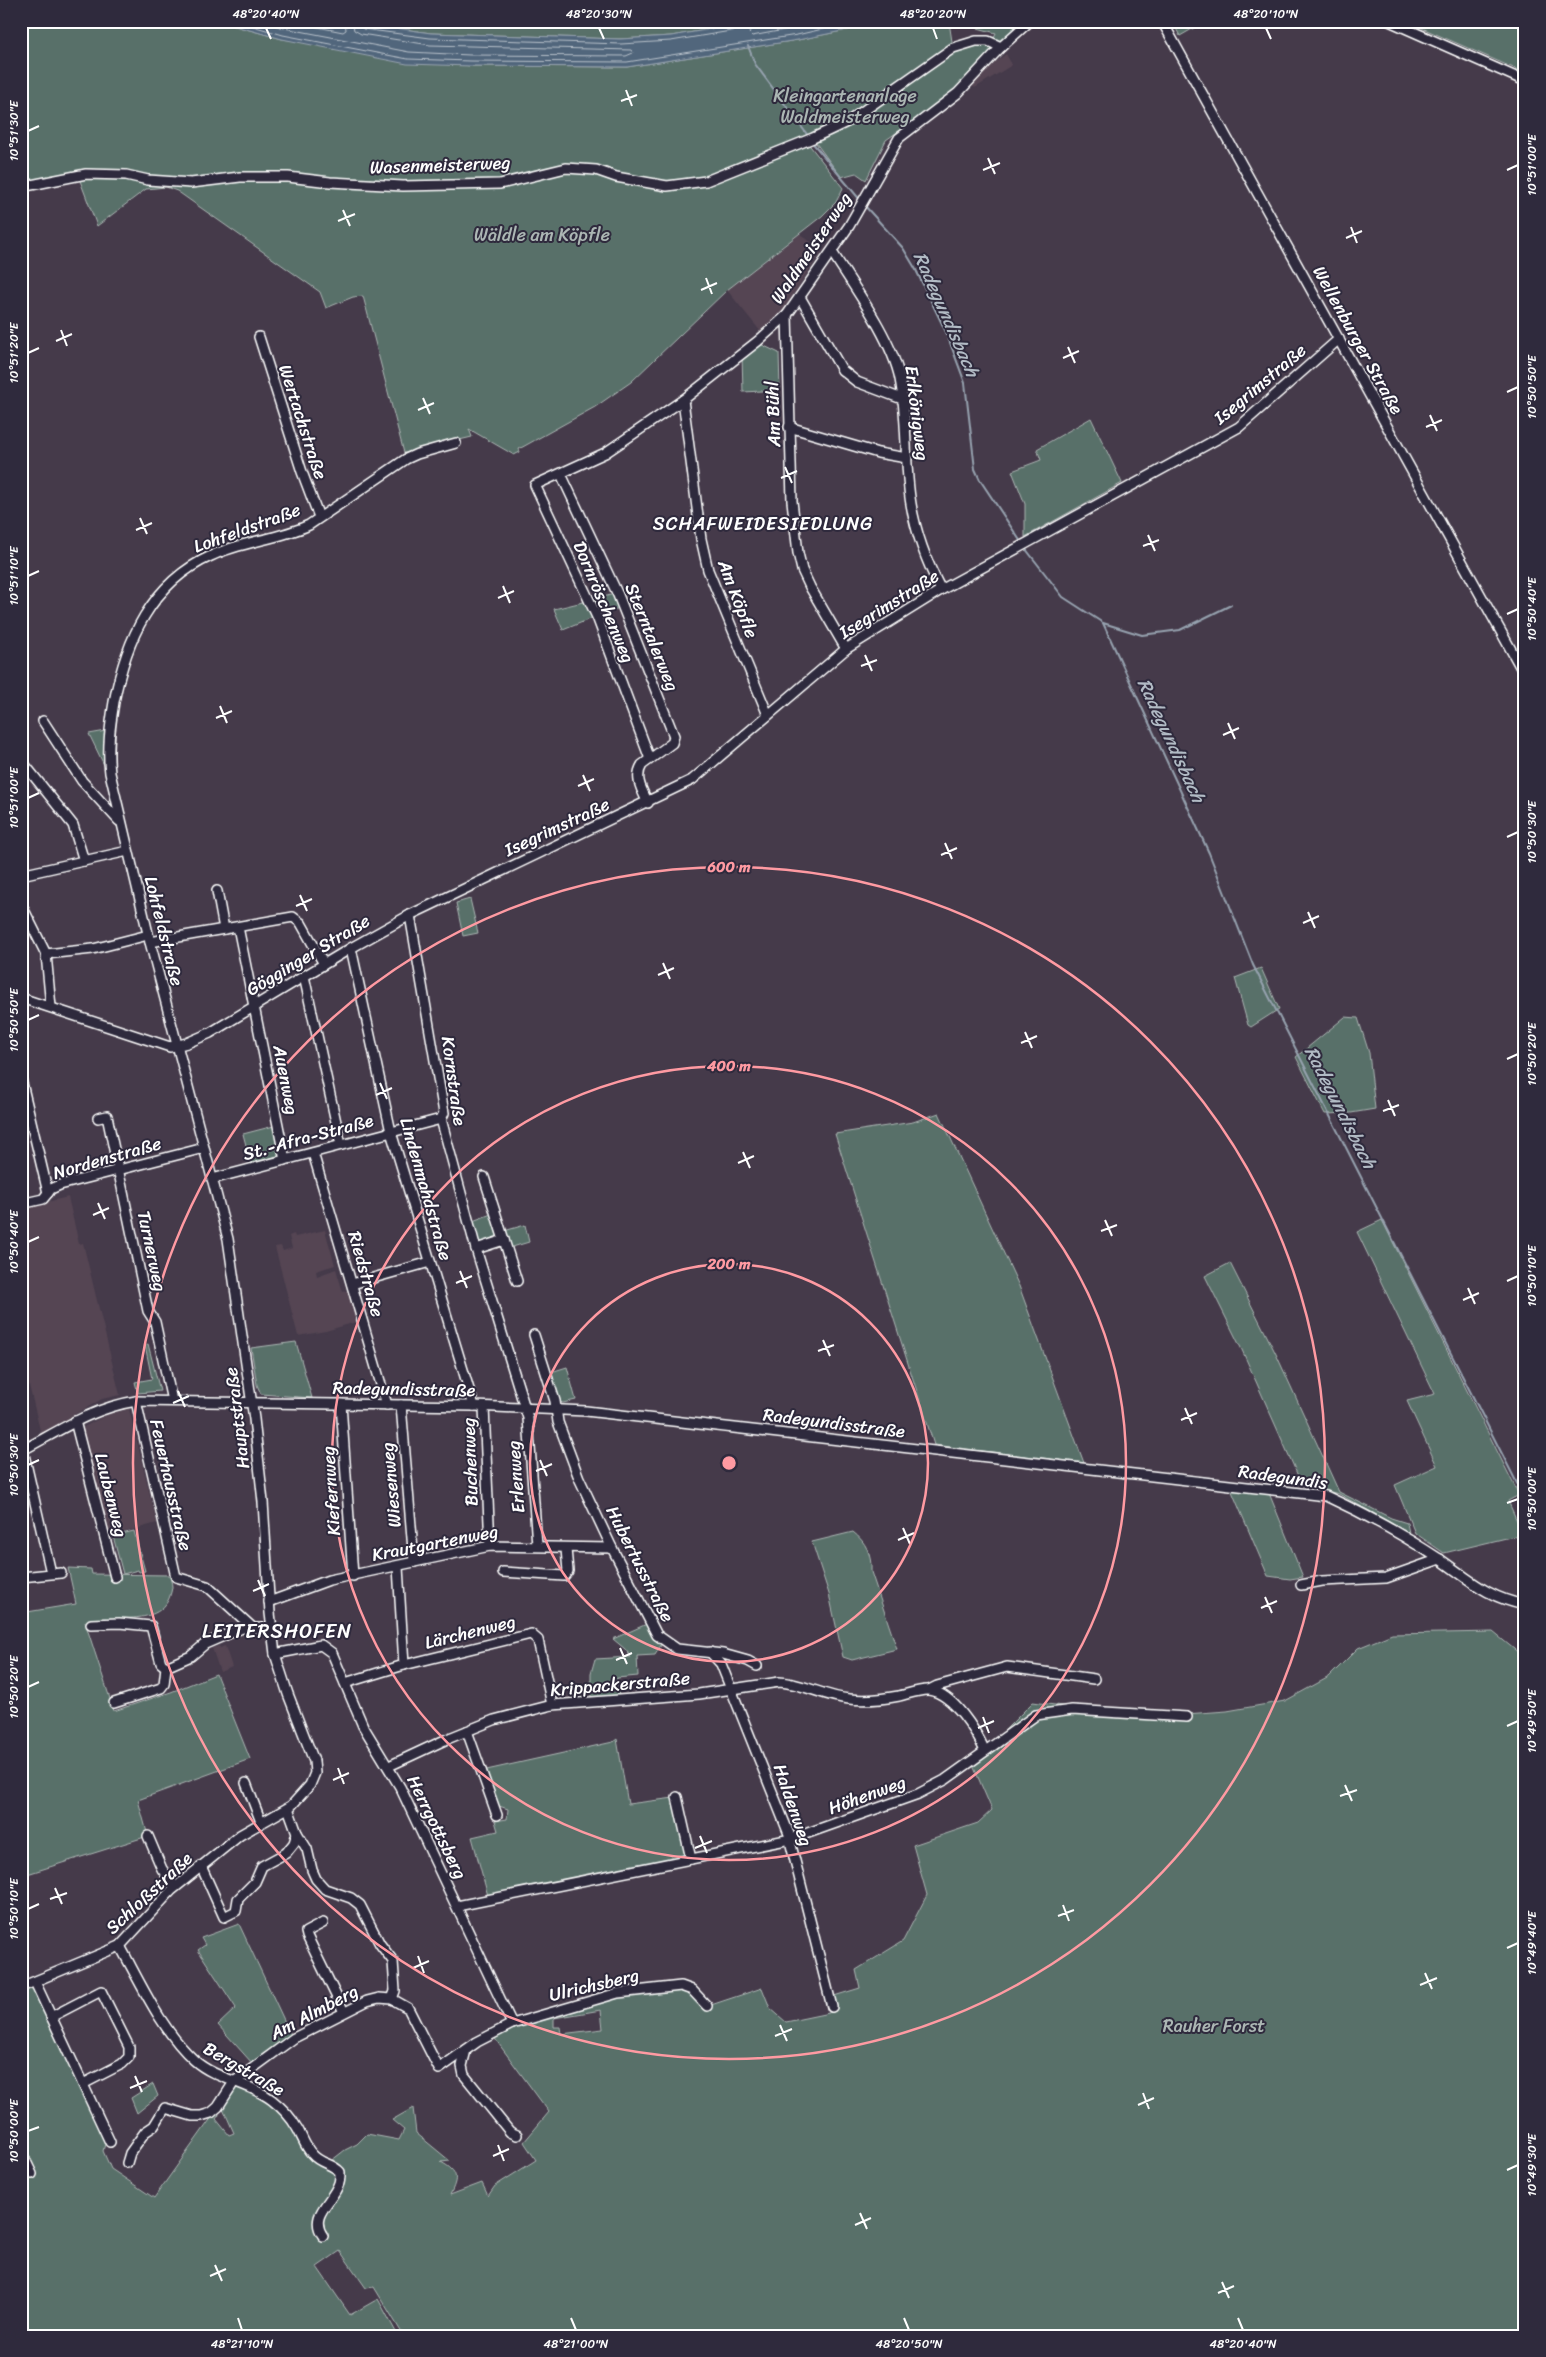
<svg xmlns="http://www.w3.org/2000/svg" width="1546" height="2357" viewBox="0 0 1546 2357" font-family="Sriracha,sans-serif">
  <rect width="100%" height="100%" fill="#453a4a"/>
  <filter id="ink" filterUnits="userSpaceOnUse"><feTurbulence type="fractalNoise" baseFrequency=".02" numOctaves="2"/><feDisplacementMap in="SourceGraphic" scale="10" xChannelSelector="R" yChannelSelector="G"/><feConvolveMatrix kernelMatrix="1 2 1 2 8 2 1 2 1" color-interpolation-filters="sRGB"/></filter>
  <g filter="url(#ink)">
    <!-- built -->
    <g fill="#544553">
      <polygon points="1006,54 1012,65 975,88 972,85 988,68"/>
      <polygon points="800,234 822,250 783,311 761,332 727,290"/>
      <polygon points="68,1197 79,1244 83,1243 120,1395 102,1399 41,1434 21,1353 21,1208"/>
      <polygon points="325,1230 335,1265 316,1271 317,1276 336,1269 343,1292 349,1290 354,1306 353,1308 359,1321 326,1331 298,1336 275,1247 281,1246 283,1251 292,1248 289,1236 294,1234 295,1237"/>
      <polygon points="129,1409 157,1523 107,1537 80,1429 108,1414"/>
      <polygon points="219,1646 220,1648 225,1646 232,1667 220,1672 212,1648"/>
    </g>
    <!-- green -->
    <g fill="#586f69" stroke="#acb7b4" fill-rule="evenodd">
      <polygon points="21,21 217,21 282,39 470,66 627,67 798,40 852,29 871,21 951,21 949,22 953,48 982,43 995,50 957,90 886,140 866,180 856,173 841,177 813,139 806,135 807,142 843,188 836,202 822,216 727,290 631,382 595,407 519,449 520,452 514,455 469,429 472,437 404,453 363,296 353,297 326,308 320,292 177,191 166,187 146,189 97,226 79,178 21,190"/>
      <polygon points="347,21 756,21 671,36 620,39 431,33"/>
      <polygon points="952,21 1026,21 1000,43 993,39 996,33"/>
      <polygon points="1172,21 1206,21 1180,36"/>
      <polygon points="1406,21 1525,21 1525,73"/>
      <polygon points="758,343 779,353 780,390 743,392 742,355"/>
      <polygon points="1091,418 1122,483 1025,537 1025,504 1012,471 1041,460 1037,449"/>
      <polygon points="614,594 619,608 600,615 593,600"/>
      <polygon points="587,601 595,617 563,630 554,609"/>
      <polygon points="106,731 105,764 104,765 89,734"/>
      <polygon points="470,899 478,933 463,936 456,903"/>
      <polygon points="1261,968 1279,1009 1251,1027 1248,1025 1235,978"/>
      <polygon points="1345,1017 1358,1018 1369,1053 1375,1109 1351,1113 1325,1114 1296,1057"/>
      <polygon points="939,1113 1019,1286 1084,1463 934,1445 835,1134 913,1122"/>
      <polygon points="274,1126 279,1151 278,1156 251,1164 243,1134"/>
      <polygon points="494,1213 501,1238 477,1245 470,1222"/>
      <polygon points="1382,1220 1519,1495 1508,1501 1523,1534 1444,1553 1415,1533 1395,1485 1437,1466 1407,1401 1435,1394 1357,1232"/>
      <polygon points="525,1225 529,1242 509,1248 504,1231"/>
      <polygon points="1230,1263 1276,1354 1339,1492 1391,1518 1407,1523 1409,1533 1339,1494 1302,1485 1242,1350 1205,1276"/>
      <polygon points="296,1342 312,1398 261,1394 257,1385 251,1348"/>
      <polygon points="148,1344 160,1391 138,1393 135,1382 152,1379 145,1345"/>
      <polygon points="567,1367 576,1400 563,1403 557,1401 548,1373"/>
      <polygon points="1231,1489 1269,1493 1303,1577 1290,1579 1268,1576"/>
      <polygon points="134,1531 145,1571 139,1572 138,1570 123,1574 113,1536"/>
      <path d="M853,1532c13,10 19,23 18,40l26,77 -45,11 -9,-3 -14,-63 -17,-52z"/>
      <path d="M68,1568l23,1 1,5 78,1c0,5 2,7 2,12 -6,45 -59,25 -87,35l29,89 57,-19 45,-18 34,85 -112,41 10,36 -127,40v-263l55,-9z"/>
      <polygon points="649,1623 663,1642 655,1655 637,1656 638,1676 617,1678 619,1698 591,1700 591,1673 595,1659 631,1657 625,1649 613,1639"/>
      <path d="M1493,1632l32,26v678h-1111l-12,-3 -28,-46 -8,1 -26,-37 -23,16 33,48 28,-16 19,35 -3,2h-373v-349l14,-5 72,155 -4,14 8,18 43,29 63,-88 2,5 -3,4 13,16 5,-2 -11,-25 -5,-1 16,-25 18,6 37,28 20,36 18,12 18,-14 12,-6 10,-10 32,6 5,-10 -12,-10 21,-12 3,25 34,28 -9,1c18,10 17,16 9,33l32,-12 6,13 7,-10 41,-26 -12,-18 25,-30 -56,-76 20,-9 106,-31 62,-7 9,4 15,14 57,-19 8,20 16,14 43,-9 5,-17 26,-8 -4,-18 47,-29 24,-46 -14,-50 65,-22 14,-13 -20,-47 61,-61 51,7 88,6 55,-4 58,-10 44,-24 29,-29 34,-14zM601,2010l2,19 -42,5 -1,-7h-6v-9z"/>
      <polygon points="617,1739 628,1804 674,1798 686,1857 488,1896 472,1837 498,1831 495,1821 507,1819 508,1809 496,1805 482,1771 613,1742"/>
      <polygon points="239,1924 291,2035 252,2063 218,2025 236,2008 198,1950 205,1945 201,1938"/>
      <polygon points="153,2084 158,2096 137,2113 131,2098"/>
    </g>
    <!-- water -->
    <polygon fill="#51667c" stroke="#97a3b0" points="217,21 347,21 431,33 620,39 671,36 756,21 871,21 852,29 798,40 627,67 470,66 407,64 282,39"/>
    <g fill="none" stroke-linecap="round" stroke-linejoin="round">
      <!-- shore -->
      <g stroke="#b9c2cb" stroke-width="1">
        <polyline points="236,21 283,35 408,59 470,61 627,62 797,35 857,21"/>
        <polyline points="259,21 284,28 409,52 470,55 626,56 633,53 631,50 430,45 361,34 354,30 352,21"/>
        <polyline points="287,21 343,32 346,30 345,21"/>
        <polyline points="359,21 360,26 363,29 430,38 621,44 671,41 743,29 747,26 748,21"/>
        <polyline points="754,21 749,33 752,36 832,21"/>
      </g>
      <!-- stream -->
      <g stroke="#97a3b0" stroke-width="2">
        <polyline points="748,46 755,64 809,137"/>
        <polyline points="811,141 861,201"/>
        <polyline points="864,205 903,248 915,268 946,332 965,383 975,469 980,480 1021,542"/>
        <polyline points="1025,548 1063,597 1103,623 1209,853 1253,965 1525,1499"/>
        <polyline points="1103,623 1142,635 1180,630 1231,605"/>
      </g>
      <defs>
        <g id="minor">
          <polyline points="1162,21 1525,675"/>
          <polyline points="1389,21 1525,81"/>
          <polyline points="21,187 86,174 126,175 148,180 191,183 240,177 288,177 330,182 403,186 500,184 566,168 596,170 616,177 667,186 706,181 813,138 849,121 953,48 976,41 988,41 1001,47"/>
          <path d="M832,252c22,35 60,87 68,127 8,41 4,84 11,125 5,30 16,59 30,86"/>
          <polyline points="800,297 842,370 857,382 902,399"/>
          <polyline points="787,315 792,501 798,553 802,570 810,587 846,649"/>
          <polyline points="259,337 302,472 319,517"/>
          <polyline points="683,400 701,539 708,570 768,715"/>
          <polyline points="789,427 878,453 907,458"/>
          <path d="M561,474l57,121 56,141 -2,7 -30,22c-8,13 0,25 6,38"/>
          <polyline points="43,721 82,781 119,821"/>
          <polyline points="650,759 597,617 535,485 605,453 639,430 683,400 758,341 787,315 849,226 899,138 958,93 1001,47 1030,21"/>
          <polyline points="21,760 73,825 84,861"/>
          <polyline points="21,875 128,851"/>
          <polyline points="217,891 224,929"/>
          <polyline points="21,904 46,954 51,1007"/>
          <polyline points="410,915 444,1113 441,1119 476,1249 528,1418 537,1545"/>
          <polyline points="238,927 285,1160"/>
          <polyline points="150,942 293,917 301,923 324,964"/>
          <polyline points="351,948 391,1132 474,1406"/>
          <polyline points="46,954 93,949 148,935"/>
          <polyline points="304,976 341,1145"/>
          <polyline points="21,998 170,1047 187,1043 210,1033 351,948 410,915 692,780 846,649 941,590 1239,427 1339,339"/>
          <polyline points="21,1079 48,1193"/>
          <polyline points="98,1118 107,1116 148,1311 155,1322 172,1401"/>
          <polyline points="313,1153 387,1405"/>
          <polyline points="484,1177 517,1281"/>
          <polyline points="212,1179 441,1119"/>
          <polyline points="21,1204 43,1199 51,1189 60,1185 204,1148"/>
          <polyline points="476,1249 504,1240"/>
          <polyline points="352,1284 430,1262"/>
          <polyline points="534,1335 555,1401 558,1422 579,1478 612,1548 657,1635 677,1649 723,1654 748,1661 757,1666"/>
          <polyline points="136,1401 176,1577 207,1586 253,1628 271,1628"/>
          <polyline points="341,1404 353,1576"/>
          <polyline points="401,1405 414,1562"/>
          <polyline points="484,1407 490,1546"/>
          <polyline points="75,1421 115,1577"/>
          <polyline points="23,1450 51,1573"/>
          <path d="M21,1451c38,-20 71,-43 115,-50l338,5 112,5 740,85c39,18 79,40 115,64 29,20 47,38 84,45"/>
          <polyline points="398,1567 404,1665"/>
          <polyline points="503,1572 564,1576 568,1571 566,1549"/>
          <polyline points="21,1577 61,1573"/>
          <polyline points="1301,1585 1322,1581 1386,1578 1440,1559"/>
          <polyline points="269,1602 329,1580 490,1546 612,1548"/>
          <polyline points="91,1624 119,1623 151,1626 161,1663 166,1667"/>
          <polyline points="710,1652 721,1664 791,1839 791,1845 832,2007"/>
          <polyline points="275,1654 321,1645 332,1653 363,1726 400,1787 512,2024"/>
          <polyline points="345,1683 404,1665 531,1634 538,1640 552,1705"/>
          <polyline points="929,1690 937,1686 1007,1667 1094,1679"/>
          <polyline points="114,1703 161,1688 164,1684 166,1667 191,1656 205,1644 242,1628 253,1628"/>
          <polyline points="467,1731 497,1815"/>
          <path d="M389,1766l58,-27 47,-19 58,-15 147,-11 80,-12c24,1 46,15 70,17 17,2 34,0 50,-3 9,-2 22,-7 30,-6 25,4 47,41 56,61"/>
          <polyline points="246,1783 261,1822"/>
          <polyline points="677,1797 691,1859"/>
          <polyline points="297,1833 307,1849 312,1870 316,1879 325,1889 351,1898 360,1905 380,1944 393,1961 395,1991 392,1999"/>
          <polyline points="148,1836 162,1869 175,1887"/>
          <polyline points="201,1866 224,1917 236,1911 238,1899 255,1882 262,1866 286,1853 294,1843 297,1833 288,1808"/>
          <polyline points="457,1906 791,1839 918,1794 945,1780 1036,1715 1072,1710 1187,1717"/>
          <polyline points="323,1923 306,1932 307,1936 344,2012"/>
          <path d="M120,1946c21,38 42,85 74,114 22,20 55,22 78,40 9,7 19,17 25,28 5,8 8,19 15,26 8,10 20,9 28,18 0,3 0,8 -1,11 -6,19 -31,32 -16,53"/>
          <polyline points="35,1982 110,2142"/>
          <path d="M21,1987l99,-41 52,-56 68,-55 51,-29 19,-21 5,-12 -1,-12 -26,-67 -13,-40 -5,-41 -7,-111 -9,-83 -26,-180 -78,-297 -40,-169c-3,-24 0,-47 4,-71 12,-62 37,-119 97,-146 31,-15 66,-16 98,-31l97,-66 11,-5 39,-11"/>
          <polyline points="51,2017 101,1991 129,2047 129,2057 122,2064 83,2084"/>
          <polyline points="466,2050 462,2066 464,2075 510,2132 517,2135"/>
          <polyline points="21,2151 32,2174"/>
          <polyline points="127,2163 130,2153 145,2132 154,2126 165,2108 192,2116 201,2116 211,2113 218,2107 234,2082 294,2038 367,2001 379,1998 392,1999 408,2008 439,2069 477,2042 512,2024 618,1993 681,1986 692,1990 707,2006"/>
        </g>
      </defs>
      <!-- minor casing -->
      <use href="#minor" stroke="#fff" stroke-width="12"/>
      <!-- minor -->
      <use href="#minor" stroke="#2f2a3d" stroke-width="9"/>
    </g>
  </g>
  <!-- ticks -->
  <path fill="none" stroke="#fff" stroke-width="2" d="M266,28l5,11M599,28l5,11M933,28l4,11M1266,28l5,11M626,90l6,16M621,101l16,-6M28,131l11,-5M988,158l7,16M983,170l17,-7M1507,170l11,-5M343,210l7,16M338,221l17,-7M1351,227l6,16M1346,238l16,-7M706,278l6,16M701,290l16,-7M61,330l6,16M56,341l16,-7M1068,347l7,16M28,353l11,-5M1063,358l16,-7M1507,392l11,-5M423,398l7,16M418,410l16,-7M1430,415l7,16M1426,427l16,-7M785,467l7,16M781,478l16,-7M140,518l7,16M136,530l16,-7M1148,535l7,16M1143,546l16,-6M28,576l11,-5M503,586l7,17M498,598l16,-7M1507,614l11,-5M865,655l7,16M861,666l16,-6M220,706l7,17M216,718l16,-7M1228,723l7,16M1223,735l16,-7M583,775l7,16M578,786l16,-7M28,798l11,-5M1507,837l11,-5M945,843l7,16M941,855l16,-7M300,895l7,16M296,906l16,-7M1308,912l7,16M1303,923l16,-7M663,963l7,16M658,975l16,-7M28,1020l11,-5M1025,1032l7,16M1021,1043l16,-7M1507,1059l11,-5M380,1083l7,16M376,1095l16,-7M1388,1100l7,16M1383,1111l16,-6M743,1152l7,16M738,1163l16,-7M98,1203l7,16M93,1215l16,-7M1105,1220l7,16M1101,1231l16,-6M28,1242l11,-5M460,1271l7,17M1507,1281l11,-5M456,1283l16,-7M1468,1288l7,16M1463,1300l16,-7M823,1340l7,16M818,1351l16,-6M178,1391l7,16M173,1403l16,-7M1185,1408l7,16M1181,1420l16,-7M540,1460l7,16M28,1465l11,-5M536,1471l16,-7M1507,1503l11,-4M903,1528l7,16M898,1540l16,-7M258,1580l7,16M253,1591l16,-7M1265,1597l7,16M1261,1608l16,-7M620,1648l7,16M616,1660l16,-7M28,1687l11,-5M983,1717l6,16M1507,1726l11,-5M978,1728l16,-7M338,1768l6,16M333,1780l16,-7M1345,1785l7,16M1340,1796l17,-6M700,1836l7,17M695,1848l17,-7M55,1888l7,16M50,1899l17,-6M1063,1905l6,16M28,1909l11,-5M1058,1916l16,-6M1507,1948l11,-5M418,1956l6,17M413,1968l16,-7M1425,1973l7,16M1420,1985l17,-7M780,2025l7,16M775,2036l17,-7M135,2076l7,16M130,2088l17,-7M1143,2093l6,16M1138,2105l16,-7M28,2131l11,-4M498,2145l6,16M493,2156l16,-7M1507,2170l11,-5M860,2213l7,16M855,2225l16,-7M215,2265l7,16M210,2276l16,-7M1222,2282l7,16M1218,2293l16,-7M238,2318l4,12M571,2318l5,12M904,2318l5,12M1238,2318l5,12"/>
  <!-- distance rings -->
  <g fill="none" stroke="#ff9aa2" stroke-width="2.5">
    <circle cx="729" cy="1463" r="199"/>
    <circle cx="729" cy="1463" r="397"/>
    <circle cx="729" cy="1463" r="596"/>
  </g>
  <g text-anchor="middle" stroke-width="4" stroke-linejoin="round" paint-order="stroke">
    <!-- park labels -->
    <g font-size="18" fill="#acb7b4" stroke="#2f2a3d">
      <text x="845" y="102">Kleingartenanlage<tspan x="845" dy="21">Waldmeisterweg</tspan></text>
      <text x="542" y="241">Wäldle am Köpfle</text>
      <text x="1214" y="2032">Rauher Forst</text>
    </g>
    <!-- street labels -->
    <g font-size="18" fill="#fff" stroke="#2f2a3d">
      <text transform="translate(440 165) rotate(-2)" y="6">Wasenmeisterweg</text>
      <text transform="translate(811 248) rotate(-56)" y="6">Waldmeisterweg</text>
      <text transform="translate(1358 340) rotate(61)" y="6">Wellenburger Straße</text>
      <text transform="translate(1260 384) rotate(-40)" y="6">Isegrimstraße</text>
      <text transform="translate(917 413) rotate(83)" y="6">Erlkönigweg</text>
      <text transform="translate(773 414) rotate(-92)" y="6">Am Bühl</text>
      <text transform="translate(303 422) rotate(72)" y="6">Wertachstraße</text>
      <text transform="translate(247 528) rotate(-20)" y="6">Lohfeldstraße</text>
      <text transform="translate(738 599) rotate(69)" y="6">Am Köpfle</text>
      <text transform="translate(604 602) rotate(67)" y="6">Dornröschenweg</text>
      <text transform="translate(889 604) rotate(-32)" y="6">Isegrimstraße</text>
      <text transform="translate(652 637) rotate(68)" y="6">Sterntalerweg</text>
      <text transform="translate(557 827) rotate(-25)" y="6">Isegrimstraße</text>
      <text transform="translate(164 931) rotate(76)" y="6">Lohfeldstraße</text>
      <text transform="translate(308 955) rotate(-31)" y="6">Gögginger Straße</text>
      <text transform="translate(286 1080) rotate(79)" y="6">Auenweg</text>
      <text transform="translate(454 1081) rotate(82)" y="6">Kornstraße</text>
      <text transform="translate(308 1137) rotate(-15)" y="6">St.-Afra-Straße</text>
      <text transform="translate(107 1158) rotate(-16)" y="6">Nordenstraße</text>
      <text transform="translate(426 1189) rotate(74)" y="6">Lindenmahdstraße</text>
      <text transform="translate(152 1251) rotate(78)" y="6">Turnerweg</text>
      <text transform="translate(366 1274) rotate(74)" y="6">Riedstraße</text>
      <text transform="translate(404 1389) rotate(1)" y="6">Radegundisstraße</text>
      <text transform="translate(237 1418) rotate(-97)" y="6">Hauptstraße</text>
      <text transform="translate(834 1423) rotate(7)" y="6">Radegundisstraße</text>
      <text transform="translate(470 1462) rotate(-92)" y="6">Buchenweg</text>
      <text transform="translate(516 1477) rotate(-94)" y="6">Erlenweg</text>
      <text transform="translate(1283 1477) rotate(8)" y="6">Radegundis</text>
      <text transform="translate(171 1485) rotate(77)" y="6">Feuerhausstraße</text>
      <text transform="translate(391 1485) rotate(-95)" y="6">Wiesenweg</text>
      <text transform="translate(331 1491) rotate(-94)" y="6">Kiefernweg</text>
      <text transform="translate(111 1495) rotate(76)" y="6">Laubenweg</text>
      <text transform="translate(435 1543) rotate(-11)" y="6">Krautgartenweg</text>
      <text transform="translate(640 1564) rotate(63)" y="6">Hubertusstraße</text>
      <text transform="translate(470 1632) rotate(-14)" y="6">Lärchenweg</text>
      <text transform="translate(620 1684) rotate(-5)" y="6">Krippackerstraße</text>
      <text transform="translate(867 1795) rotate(-20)" y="6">Höhenweg</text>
      <text transform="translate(793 1805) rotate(71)" y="6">Haldenweg</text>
      <text transform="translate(437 1827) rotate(64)" y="6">Herrgottsberg</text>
      <text transform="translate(149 1893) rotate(-43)" y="6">Schloßstraße</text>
      <text transform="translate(594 1985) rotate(-13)" y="6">Ulrichsberg</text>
      <text transform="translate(314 2012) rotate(-28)" y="6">Am Almberg</text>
      <text transform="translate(244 2069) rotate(30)" y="6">Bergstraße</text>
    </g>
    <!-- water labels -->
    <g font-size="19" font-style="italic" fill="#b1bac4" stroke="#2f2a3d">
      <text transform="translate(947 314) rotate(66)" y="7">Radegundisbach</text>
      <text transform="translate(1172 740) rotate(65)" y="7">Radegundisbach</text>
      <text transform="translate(1341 1107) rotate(63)" y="7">Radegundisbach</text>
    </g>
    <!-- neighbourhood labels -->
    <g font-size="19" letter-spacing="1" fill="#fff" stroke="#2f2a3d">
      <text x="763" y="530">SCHAFWEIDESIEDLUNG</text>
    </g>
    <!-- quarter labels -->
    <g font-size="20" letter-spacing="1" fill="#fff" stroke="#2f2a3d">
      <text x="277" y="1638">LEITERSHOFEN</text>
    </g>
  </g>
  <circle cx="729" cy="1463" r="8" fill="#ff9aa2" stroke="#2f2a3d" stroke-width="2.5"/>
  <g font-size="15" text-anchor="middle" font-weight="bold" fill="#ff9aa2" stroke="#2f2a3d" stroke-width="4" stroke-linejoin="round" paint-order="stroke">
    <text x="729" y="872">600 m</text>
    <text x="729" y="1071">400 m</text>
    <text x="729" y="1269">200 m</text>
  </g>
  <!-- margin -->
  <rect width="1546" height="2357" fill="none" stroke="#2f2a3d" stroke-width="55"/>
  <rect x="28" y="28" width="1490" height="2302" fill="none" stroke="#fff" stroke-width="2"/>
  <g font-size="12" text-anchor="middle" fill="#fff">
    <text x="266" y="18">48°20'40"N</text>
    <text x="599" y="18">48°20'30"N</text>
    <text x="933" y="18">48°20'20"N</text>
    <text x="1266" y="18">48°20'10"N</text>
    <text transform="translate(14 131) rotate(-90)" y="4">10°51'30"E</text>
    <text transform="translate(1532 165) rotate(-90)" y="4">10°51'00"E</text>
    <text transform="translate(14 353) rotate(-90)" y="4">10°51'20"E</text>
    <text transform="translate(1532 387) rotate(-90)" y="4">10°50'50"E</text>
    <text transform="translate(14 576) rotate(-90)" y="4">10°51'10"E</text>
    <text transform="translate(1532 609) rotate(-90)" y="4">10°50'40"E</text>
    <text transform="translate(14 798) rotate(-90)" y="4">10°51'00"E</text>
    <text transform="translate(1532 832) rotate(-90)" y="4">10°50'30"E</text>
    <text transform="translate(14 1020) rotate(-90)" y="4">10°50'50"E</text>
    <text transform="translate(1532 1054) rotate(-90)" y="4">10°50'20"E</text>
    <text transform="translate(14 1242) rotate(-90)" y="4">10°50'40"E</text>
    <text transform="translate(1532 1276) rotate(-90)" y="4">10°50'10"E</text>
    <text transform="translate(14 1465) rotate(-90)" y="4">10°50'30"E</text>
    <text transform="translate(1532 1499) rotate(-90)" y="4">10°50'00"E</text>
    <text transform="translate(14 1687) rotate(-90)" y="4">10°50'20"E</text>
    <text transform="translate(1532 1721) rotate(-90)" y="4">10°49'50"E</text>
    <text transform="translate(14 1909) rotate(-90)" y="4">10°50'10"E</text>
    <text transform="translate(1532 1943) rotate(-90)" y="4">10°49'40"E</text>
    <text transform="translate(14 2131) rotate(-90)" y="4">10°50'00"E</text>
    <text transform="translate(1532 2165) rotate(-90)" y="4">10°49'30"E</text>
    <text x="242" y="2348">48°21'10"N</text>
    <text x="576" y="2348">48°21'00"N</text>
    <text x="909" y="2348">48°20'50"N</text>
    <text x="1243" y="2348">48°20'40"N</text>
  </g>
</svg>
